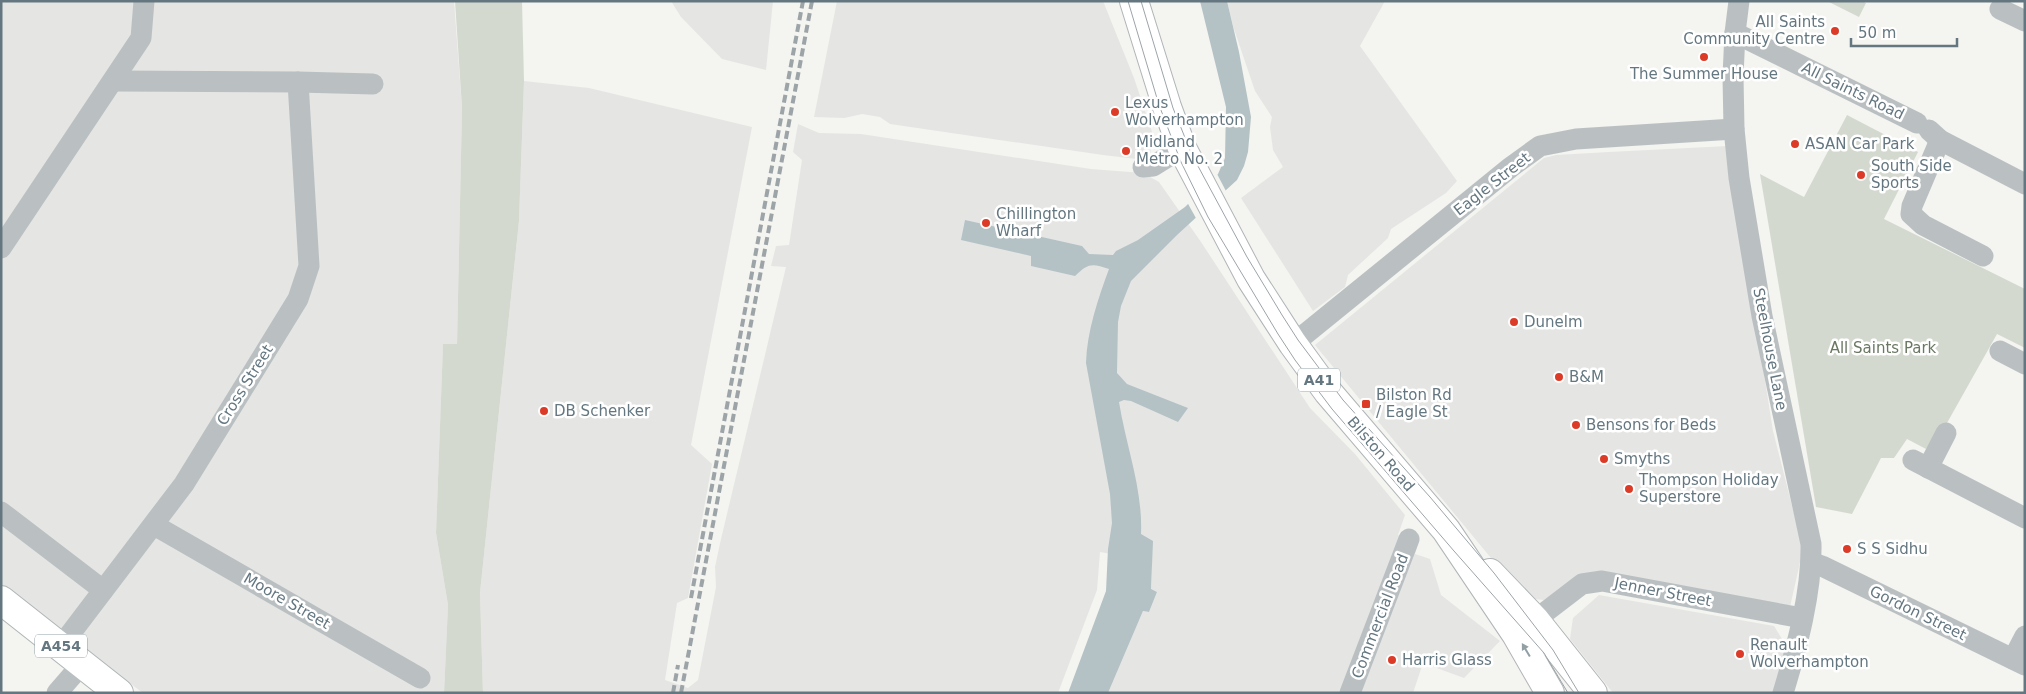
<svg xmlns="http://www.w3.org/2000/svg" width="2026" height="694" viewBox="0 0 2026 694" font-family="'DejaVu Sans',sans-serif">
  <rect width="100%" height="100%" fill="#f4f4f0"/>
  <!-- built -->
  <g fill="#e5e5e4">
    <polygon points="1,1 454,1 462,108 457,344 443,345 436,533 448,605 444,693 143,693 1,587"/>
    <polygon points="671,1 773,1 766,70 722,59 681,17"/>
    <polygon points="837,1 1103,1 1134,78 1152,132 1150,158 1145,160 1103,155 890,124 880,117 862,114 844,118 814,117"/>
    <polygon points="1227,1 1385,1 1360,46 1457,181 1446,193 1391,229 1388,238 1348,275 1345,287 1313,311 1241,198 1283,167 1273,150 1270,127 1272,117 1255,91 1233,26"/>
    <polygon points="524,81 589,88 752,127 691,445 712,464 688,598 677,603 665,680 688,688 698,680 716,587 715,567 721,539 786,267 771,266 776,246 789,245 802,160 793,152 798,124 819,133 861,134 1091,169 1143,173 1159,182 1201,242 1310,408 1355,454 1405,515 1398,535 1418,544 1415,554 1430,559 1441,595 1500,641 1464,678 1423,663 1413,693 1108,693 1143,611 1149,612 1157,592 1151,590 1152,561 1100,552 1097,590 1058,693 483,693 480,593 519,221"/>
    <polygon points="1728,146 1773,431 1803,549 1790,607 1611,574 1544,600 1524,598 1315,345 1544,158 1556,155 1609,152"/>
    <polygon points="1599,595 1774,626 1787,647 1775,693 1613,693 1570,639 1573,618"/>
  </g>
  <!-- green -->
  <g fill="#d4d9d0">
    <polygon points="455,1 522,1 524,81 519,221 480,593 483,693 444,693 448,605 436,533 443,344 457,344 462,108"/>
    <polygon points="1827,1 1862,1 1866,3 1859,17"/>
    <polygon points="1847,115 1918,152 1884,219 2025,289 2025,348 1997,334 1947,423 1926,449 1907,439 1894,458 1881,458 1852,514 1816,507 1760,174 1804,197"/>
  </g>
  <!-- water -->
  <path fill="#b4c2c5" d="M1200,1h27l12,51 12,65 -3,35 -4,14 -7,14 -60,55 -46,46 -10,25 -3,16 -1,51 10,11 61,24 -10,14 -47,-21 -7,-1 -5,2c7,44 24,87 22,132l12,7 -2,48 6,3 -8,20 -6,-1 -35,82h-40l38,-102 2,-42 4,-26 -2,-29 -24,-131c1,-32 12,-64 23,-94 -17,-6 -21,-6 -34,7l-44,-10v-10l-70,-16 4,-20 117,26 7,8 24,1 3,-4 22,-11 47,-33 33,-33 7,-16 1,-51z"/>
  <!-- pier -->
  <polygon fill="#f4f4f0" points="1216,172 1227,193 1197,220 1187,202"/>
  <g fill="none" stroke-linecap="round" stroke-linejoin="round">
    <defs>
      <g id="highway">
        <polyline points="1134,1 1167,107 1182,148 1251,279 1293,344 1328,392 1446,530 1516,634 1550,693"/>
        <polyline points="1490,573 1535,620 1593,693"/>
        <polyline points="1,600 119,693"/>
      </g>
    </defs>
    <!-- highway casing -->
    <use href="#highway" stroke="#b0b5b7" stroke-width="30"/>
    <!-- minor -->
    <g stroke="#bac0c2" stroke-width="21">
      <path d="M1739,1l-4,32 -2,43 1,53 5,49 23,138 49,228c1,48 -14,103 -28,149"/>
      <polyline points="2000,9 2025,21"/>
      <polyline points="1735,33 1917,123"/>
      <polyline points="113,81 298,82 373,84"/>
      <polyline points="1929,130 1940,140 2025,184"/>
      <polyline points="1940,140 1912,206 1911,214 1923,225 1983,256"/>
      <polyline points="1143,167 1153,166 1182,148"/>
      <polyline points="1,248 141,38 144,1"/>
      <polyline points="1293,344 1511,167 1540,146 1576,139 1734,129"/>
      <polyline points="2000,351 2025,364"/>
      <polyline points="1913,460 2025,518"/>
      <polyline points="1928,468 1946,433"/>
      <polyline points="1,512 103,590"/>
      <polyline points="154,525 420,678"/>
      <polyline points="1811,562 1822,566 2025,665"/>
      <polyline points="1535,620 1582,584 1602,581 1802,618"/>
      <polyline points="61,646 184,484 298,299 309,266 298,82"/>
      <polyline points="2013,659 2025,636"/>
      <polyline points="57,693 83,663"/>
      <polyline points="1350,693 1409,539"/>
    </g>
    <!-- highway -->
    <use href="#highway" stroke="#fff" stroke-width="28"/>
    <!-- tram -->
    <g stroke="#9ca4a8" stroke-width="1">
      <polyline points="1128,1 1159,105 1181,162 1208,217 1278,334 1295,360 1332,409 1454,551 1544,653 1568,693"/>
      <polyline points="1141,1 1173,108 1192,155 1247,257 1282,315 1298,340 1343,400 1430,497 1494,573 1553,650 1579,693"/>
    </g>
    <!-- rail -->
    <g stroke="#9ca4a8" stroke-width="4" stroke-dasharray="8 4" stroke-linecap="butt">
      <polyline points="691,598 803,1"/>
      <polyline points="673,693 678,665"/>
      <polyline points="681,693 812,1"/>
    </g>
  </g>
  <!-- one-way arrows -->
  <defs><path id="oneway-solid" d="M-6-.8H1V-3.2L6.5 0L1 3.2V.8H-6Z" transform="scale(1.25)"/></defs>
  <use fill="#92a0a6" href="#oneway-solid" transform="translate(1526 650) rotate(-121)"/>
  <!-- markers -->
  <g fill="#dc3b28" stroke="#fff" stroke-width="2">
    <circle cx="1835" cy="31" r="5"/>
    <circle cx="1704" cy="57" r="5"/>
    <circle cx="1115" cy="112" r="5"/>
    <circle cx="1795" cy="144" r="5"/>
    <circle cx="1126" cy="151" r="5"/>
    <circle cx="1861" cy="175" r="5"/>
    <circle cx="986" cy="223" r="5"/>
    <circle cx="1514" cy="322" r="5"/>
    <circle cx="1559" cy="377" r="5"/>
    <rect x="1361" y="399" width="10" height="10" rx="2.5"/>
    <circle cx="544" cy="411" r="5"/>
    <circle cx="1576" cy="425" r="5"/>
    <circle cx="1604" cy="459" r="5"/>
    <circle cx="1629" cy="489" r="5"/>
    <circle cx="1847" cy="549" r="5"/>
    <circle cx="1740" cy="654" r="5"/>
    <circle cx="1392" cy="660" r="5"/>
  </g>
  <g text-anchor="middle" stroke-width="5" stroke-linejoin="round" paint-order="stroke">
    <!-- shield labels -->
    <g fill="#fff" stroke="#92a0a6" stroke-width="1">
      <rect x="1298" y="368.5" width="42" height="23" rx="4"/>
      <rect x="35" y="634.5" width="52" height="23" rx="4"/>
    </g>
    <g font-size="14" font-weight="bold" fill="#647780">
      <text x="1319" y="385">A41</text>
      <text x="61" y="651">A454</text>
    </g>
    <!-- poi labels -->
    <g font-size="15" fill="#647780" stroke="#fff" text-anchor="start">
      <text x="1825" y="27" text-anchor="end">All Saints<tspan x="1825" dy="17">Community Centre</tspan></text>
      <text x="1704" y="79" text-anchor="middle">The Summer House</text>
      <text x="1125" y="108">Lexus<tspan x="1125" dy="17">Wolverhampton</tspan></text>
      <text x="1136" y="147">Midland<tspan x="1136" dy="17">Metro No. 2</tspan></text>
      <text x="1805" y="149">ASAN Car Park</text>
      <text x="1871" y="171">South Side<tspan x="1871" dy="17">Sports</tspan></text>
      <text x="996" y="219">Chillington<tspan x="996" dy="17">Wharf</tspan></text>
      <text x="1524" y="327">Dunelm</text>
      <text x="1569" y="382">B&amp;M</text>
      <text x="1376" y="400">Bilston Rd<tspan x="1376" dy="17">/ Eagle St</tspan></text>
      <text x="554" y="416">DB Schenker</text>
      <text x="1586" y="430">Bensons for Beds</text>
      <text x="1614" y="464">Smyths</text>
      <text x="1639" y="485">Thompson Holiday<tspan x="1639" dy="17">Superstore</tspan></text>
      <text x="1857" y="554">S S Sidhu</text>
      <text x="1750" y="650">Renault<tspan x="1750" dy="17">Wolverhampton</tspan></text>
      <text x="1402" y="665">Harris Glass</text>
    </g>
    <!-- street labels -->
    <g font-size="15" fill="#647780" stroke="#fff">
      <text transform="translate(1853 91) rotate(26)" y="5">All Saints Road</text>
      <text transform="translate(1492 184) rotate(-38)" y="5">Eagle Street</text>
      <text transform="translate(1770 349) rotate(79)" y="5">Steelhouse Lane</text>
      <text transform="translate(245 385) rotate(-58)" y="5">Cross Street</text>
      <text transform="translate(1381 454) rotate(49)" y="5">Bilston Road</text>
      <text transform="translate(1663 592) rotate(11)" y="5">Jenner Street</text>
      <text transform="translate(287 601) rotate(30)" y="5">Moore Street</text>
      <text transform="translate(1918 613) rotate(26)" y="5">Gordon Street</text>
      <text transform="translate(1380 616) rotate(-69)" y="5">Commercial Road</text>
    </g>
    <!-- park labels -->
    <g font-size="15" fill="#6a7863" stroke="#fff">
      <text x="1883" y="353">All Saints Park</text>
    </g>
  </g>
  <!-- border -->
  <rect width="2026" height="694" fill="none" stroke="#647780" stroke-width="5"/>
  <!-- scale -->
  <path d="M1851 38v8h106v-8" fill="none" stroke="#647780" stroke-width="2.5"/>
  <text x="1858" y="38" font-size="15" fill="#647780" stroke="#ffffff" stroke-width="4" paint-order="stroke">50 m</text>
</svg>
